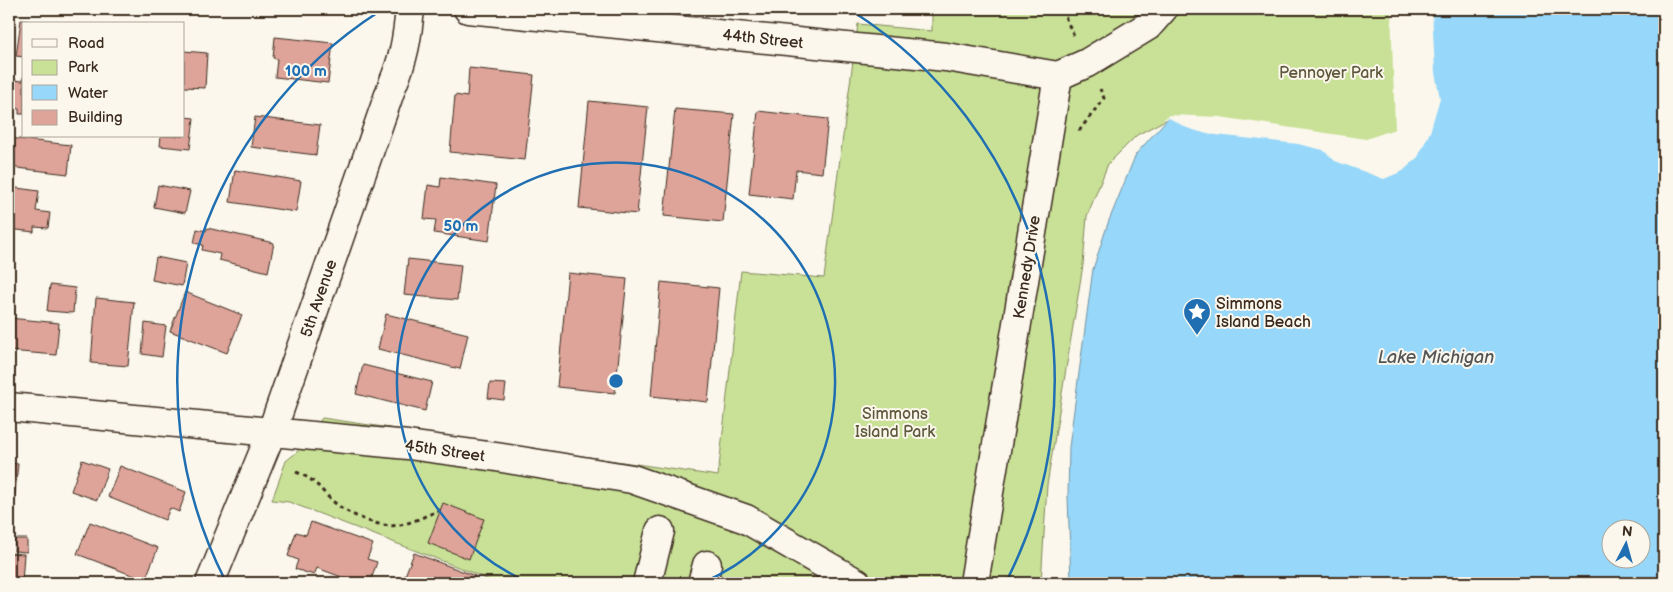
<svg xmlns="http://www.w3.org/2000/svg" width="1673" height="592" viewBox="0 0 1673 592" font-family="'Balsamiq Sans',sans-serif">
  <rect width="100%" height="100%" fill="#fbf7ec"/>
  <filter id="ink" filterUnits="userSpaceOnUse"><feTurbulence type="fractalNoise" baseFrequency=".02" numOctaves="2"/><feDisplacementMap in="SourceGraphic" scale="10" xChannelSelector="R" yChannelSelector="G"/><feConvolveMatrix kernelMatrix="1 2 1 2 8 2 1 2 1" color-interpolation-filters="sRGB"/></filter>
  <g filter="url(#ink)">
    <!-- green -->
    <polygon fill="#c8e197" stroke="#82865a" points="932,9 1394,9 1397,131 1366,142 1169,118 1137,135 1108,164 1087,216 1083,265 1047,485 1041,583 496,583 463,569 289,502 272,500 286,461 297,452 322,418 718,476 741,271 824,278 858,24 932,31"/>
    <!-- water -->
    <path fill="#97d7f9" stroke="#7292a1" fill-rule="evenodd" d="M1394,9h270v574h-593l-3,-86 1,-50 24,-178 15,-46 28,-69 33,-37 197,25 31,-11zM1610,530h30v30h-30z"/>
    <!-- pier -->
    <polygon fill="#fbf7ec" points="1391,9 1432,9 1435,73 1440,98 1430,132 1418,157 1403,171 1384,179 1335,161 1323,150 1298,144 1207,134 1187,128 1169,118 1162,121 1169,115 1220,117 1366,139 1395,129"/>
    <!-- building -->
    <g fill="#dea49a" stroke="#3b2a1e">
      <polygon points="21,20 44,24 24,24 24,57 16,56"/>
      <polygon points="275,37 333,43 328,83 275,77 277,59 273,58"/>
      <polygon points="184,51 207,53 205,88 184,87"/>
      <polygon points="469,68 534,75 525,160 450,152 455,95 467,97"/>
      <polygon points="23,77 24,77 24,114 19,114 19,109 10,108 13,80 23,81"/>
      <polygon points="589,101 648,107 637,214 579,208"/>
      <polygon points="675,109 734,114 723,222 664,216"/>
      <polygon points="758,111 828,119 822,173 796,170 793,199 749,194"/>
      <polygon points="184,117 194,118 190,149 160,146 161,136 184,136"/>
      <polygon points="255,117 320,125 316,155 251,147"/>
      <polygon points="9,138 71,145 68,174 9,167"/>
      <polygon points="235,170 301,181 296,212 230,202"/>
      <polygon points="441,177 496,185 489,241 434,233 436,220 424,219 428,185 440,187"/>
      <polygon points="158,185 190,191 185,213 154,207"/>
      <polygon points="9,187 39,191 36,211 50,213 48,228 34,227 34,232 9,229"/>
      <polygon points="207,228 274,243 268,272 219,260 220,254 202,250 203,245 194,243 197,229 206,231"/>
      <polygon points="156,257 186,263 182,286 152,280"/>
      <polygon points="408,259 461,265 457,300 404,295"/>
      <polygon points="568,273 627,279 615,393 557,387"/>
      <polygon points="661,282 719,288 708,402 651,396"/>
      <polygon points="50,285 75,288 73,313 47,311"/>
      <polygon points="185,292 242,315 227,353 170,331"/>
      <polygon points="96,298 134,302 128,366 91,363"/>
      <polygon points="386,314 468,334 460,369 378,349"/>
      <polygon points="9,318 59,323 56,355 9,351"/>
      <polygon points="145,323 166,326 162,357 142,354"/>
      <polygon points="363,365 432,382 425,411 356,394"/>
      <polygon points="490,383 506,384 504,400 488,398"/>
      <polygon points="82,460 108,469 97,500 71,491"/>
      <polygon points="9,463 18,464 13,513 9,513"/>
      <polygon points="120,466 186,492 179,512 170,508 165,520 108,497"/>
      <polygon points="443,503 484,519 469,559 428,543"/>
      <polygon points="90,522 158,548 145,580 77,554"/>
      <polygon points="311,522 373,544 367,559 377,562 370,583 349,583 350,580 317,568 314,575 295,569 298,560 288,556 296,532 306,535"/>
      <polygon points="15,539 27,539 27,552 14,551"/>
      <polygon points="9,553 24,554 22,583 9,583"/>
      <polygon points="414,553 475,576 472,583 402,583"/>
    </g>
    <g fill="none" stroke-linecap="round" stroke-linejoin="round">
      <defs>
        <g id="minor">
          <polyline points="468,9 946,57 1058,76"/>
          <polyline points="1058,76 1087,63 1148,26 1163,9"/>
          <polyline points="9,407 408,445 496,457 632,479 746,519 857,583"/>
          <path d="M210,583l62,-152 120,-345c12,-28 15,-47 18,-77"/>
          <polyline points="647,583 660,531"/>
          <polyline points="702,583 707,565"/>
          <polyline points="974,583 1058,76"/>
        </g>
      </defs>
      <!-- minor casing -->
      <use href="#minor" stroke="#3b2a1e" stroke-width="31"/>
      <!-- path -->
      <g stroke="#3b2a1e" stroke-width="3" stroke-dasharray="4 4" stroke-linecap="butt">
        <polyline points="1064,9 1066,19 1075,38"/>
        <polyline points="1079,131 1104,98 1100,89"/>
        <path d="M296,472c23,9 22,17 39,31 14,12 46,26 65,22 14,-3 27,-10 40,-15"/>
      </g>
      <!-- minor -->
      <use href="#minor" stroke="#fbf7ec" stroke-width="28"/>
    </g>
  </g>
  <!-- distance rings -->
  <g fill="none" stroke="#1f6fb2" stroke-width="2.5">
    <path d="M530 583A219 219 0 1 1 702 583"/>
    <path d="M225 580A439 439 0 0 1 380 11M852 11A439 439 0 0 1 1007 580"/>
  </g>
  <!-- icons -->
  <defs>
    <symbol id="sight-pin" viewBox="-11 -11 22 30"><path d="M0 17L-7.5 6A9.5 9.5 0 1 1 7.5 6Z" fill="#1f6fb2" stroke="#fbf7ec"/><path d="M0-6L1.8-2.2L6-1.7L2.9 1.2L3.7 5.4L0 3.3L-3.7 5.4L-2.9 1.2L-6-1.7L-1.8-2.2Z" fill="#fff"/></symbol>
  </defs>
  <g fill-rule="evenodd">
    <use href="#sight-pin" x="1181" y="296" width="32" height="43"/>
  </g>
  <g text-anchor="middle" stroke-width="4" stroke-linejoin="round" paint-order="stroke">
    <!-- street labels -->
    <g font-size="16" fill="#3b2a1e" stroke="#fbf7ec">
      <text transform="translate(763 38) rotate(6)" y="6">44th Street</text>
      <text transform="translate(1026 267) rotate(-81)" y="6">Kennedy Drive</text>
      <text transform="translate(318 298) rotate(-71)" y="6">5th Avenue</text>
      <text transform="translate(445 450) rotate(8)" y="6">45th Street</text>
    </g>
    <!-- park labels -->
    <g font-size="16" fill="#5e583c" stroke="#fbf7ec">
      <text x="1331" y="78">Pennoyer Park</text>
      <text x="895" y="419">Simmons<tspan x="895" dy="18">Island Park</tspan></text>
    </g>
    <!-- poi labels -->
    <g font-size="16" fill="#3b2a1e" stroke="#fbf7ec" text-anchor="start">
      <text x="1216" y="309">Simmons<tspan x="1216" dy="18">Island Beach</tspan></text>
    </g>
    <!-- water labels -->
    <g font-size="18" font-style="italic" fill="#525555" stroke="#fbf7ec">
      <text x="1436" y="363">Lake Michigan</text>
    </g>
  </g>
  <circle cx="616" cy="381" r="8" fill="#1f6fb2" stroke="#fbf7ec" stroke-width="2.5"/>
  <g font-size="15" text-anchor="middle" font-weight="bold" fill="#1f6fb2" stroke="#fbf7ec" stroke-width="4" stroke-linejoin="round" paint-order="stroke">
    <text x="306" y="76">100 m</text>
    <text x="461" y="231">50 m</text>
  </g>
  <!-- margin -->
  <rect width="1673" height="592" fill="none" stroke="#fbf7ec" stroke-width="30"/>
  <rect x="15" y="15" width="1643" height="562" fill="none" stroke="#3b2a1e" stroke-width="2" filter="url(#ink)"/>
  <!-- legend -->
  <rect x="22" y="22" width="162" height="115" fill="#fbf7ec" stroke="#aea59a"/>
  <rect x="32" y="39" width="25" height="8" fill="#fbf7ec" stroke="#aea59a"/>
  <text x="68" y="48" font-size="15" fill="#3b2a1e">Road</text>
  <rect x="32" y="60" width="25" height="15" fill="#c8e197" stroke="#aea59a"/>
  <text x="68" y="72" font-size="15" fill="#3b2a1e">Park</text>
  <rect x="32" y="85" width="25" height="15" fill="#97d7f9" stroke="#aea59a"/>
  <text x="68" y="98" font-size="15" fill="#3b2a1e">Water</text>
  <rect x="32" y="110" width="25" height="15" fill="#dea49a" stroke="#aea59a"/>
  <text x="68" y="122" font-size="15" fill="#3b2a1e">Building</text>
  <!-- north arrow -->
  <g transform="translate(1626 544) rotate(6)"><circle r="24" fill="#fbf7ec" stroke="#aea59a"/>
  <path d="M0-4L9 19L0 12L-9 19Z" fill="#1f6fb2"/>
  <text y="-8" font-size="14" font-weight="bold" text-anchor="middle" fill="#3b2a1e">N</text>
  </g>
</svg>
